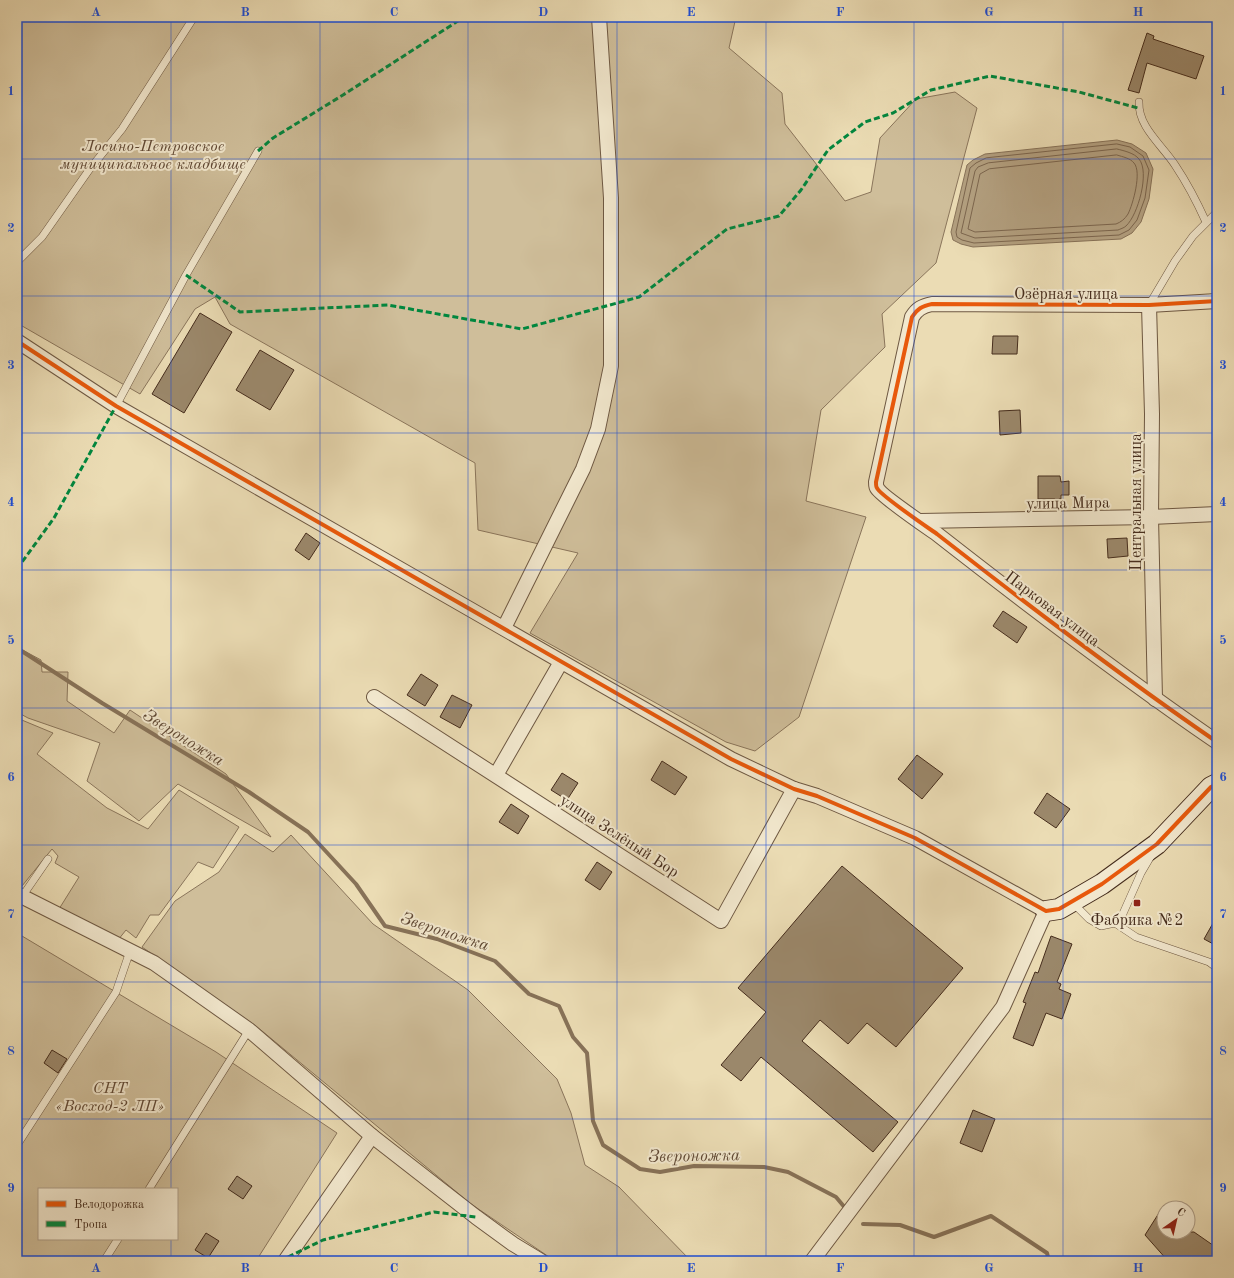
<svg xmlns="http://www.w3.org/2000/svg" width="1234" height="1278" viewBox="0 0 1234 1278" font-family="'Old Standard TT',serif">
  <rect width="100%" height="100%" fill="#ebdcb4"/>
  <filter id="stains"><feTurbulence type="fractalNoise" baseFrequency=".005" numOctaves="4"/><feColorMatrix values="0 0 0 0 .2 0 0 0 0 .09 0 0 0 0 .02 0 0 0 .5 -.17"/></filter>
  <radialGradient id="worn" r=".72"><stop offset=".6" stop-color="#630" stop-opacity="0"/><stop offset="1" stop-color="#630" stop-opacity=".3"/></radialGradient>
  <!-- green -->
  <g fill="#cfbe9a" stroke="#8a755b" fill-rule="evenodd">
    <polygon points="17,17 736,17 729,48 782,93 785,124 845,201 871,192 880,138 916,99 955,92 977,108 936,263 882,314 885,347 821,410 806,501 866,517 799,717 755,751 726,742 530,633 578,553 478,530 475,463 230,324 215,297 195,309 140,394 17,323"/>
    <polygon points="17,647 41,660 42,672 68,672 67,701 114,733 130,710 226,774 271,837 178,784 139,821 87,781 100,743 28,718 17,712"/>
    <polygon points="17,718 53,733 37,754 107,808 148,829 179,790 239,827 213,868 198,862 159,915 150,915 136,938 126,930 118,940 59,909 79,877 55,863 58,856 52,849 22,886 17,883"/>
    <polygon points="245,834 273,852 291,835 373,924 468,990 557,1079 571,1113 585,1165 619,1187 691,1261 555,1261 471,1204 256,1026 142,947 175,901 219,872"/>
    <path d="M17,933l199,119 121,81 -81,128h-239zM39,1189h138v50h-138z"/>
  </g>
  <!-- water -->
  <polygon fill="#b3a080" stroke="#877258" points="1117,140 1132,144 1146,153 1153,169 1149,199 1141,222 1132,233 1121,239 973,247 961,244 953,240 951,232 967,165 973,160 985,154"/>
  <g fill="none" stroke-linecap="round" stroke-linejoin="round">
    <!-- shore -->
    <g stroke="#7c664e" stroke-width="1">
      <polygon points="1117,144 1130,147 1143,156 1149,170 1145,198 1137,220 1129,230 1119,235 974,243 962,240 957,237 956,232 970,168 976,163 986,158"/>
      <path d="M1117,149c8,2 17,4 22,10 11,13 -1,56 -13,67 -2,2 -6,3 -8,4l-143,8 -14,-5 14,-62 3,-4 10,-4z"/>
      <path d="M1117,155c6,2 13,3 17,8 8,9 -1,41 -6,51 -3,5 -7,8 -12,10l-141,8 -7,-3 12,-55 9,-5z"/>
    </g>
    <!-- stream -->
    <g stroke="#877258" stroke-width="4">
      <polyline points="17,648 102,703 249,792 308,832 356,884 385,926 437,939 495,961 529,994 559,1006 573,1037 587,1053 593,1121 603,1145 640,1169 660,1172 694,1166 764,1167 788,1172 836,1197 846,1209"/>
      <polyline points="863,1224 900,1225 934,1237 991,1216 1047,1253 1049,1261"/>
    </g>
  </g>
  <!-- building -->
  <g fill="#9b886b" stroke="#452c1c">
    <polygon points="1147,33 1154,36 1153,39 1204,56 1196,79 1147,63 1139,93 1128,90"/>
    <polygon points="200,313 232,332 184,413 152,394"/>
    <polygon points="993,336 1018,336 1017,354 992,354"/>
    <polygon points="260,350 294,370 270,410 236,390"/>
    <polygon points="1020,410 1021,433 1000,435 999,411"/>
    <polygon points="1038,476 1060,476 1061,482 1069,481 1069,495 1061,495 1061,499 1038,499"/>
    <polygon points="306,533 320,543 309,560 295,550"/>
    <polygon points="1127,538 1128,556 1108,558 1107,539"/>
    <polygon points="1003,611 1027,627 1017,643 993,626"/>
    <polygon points="421,674 438,685 425,706 407,695"/>
    <polygon points="452,695 472,705 460,728 440,717"/>
    <polygon points="917,755 943,774 922,799 898,779"/>
    <polygon points="662,761 687,777 675,795 651,780"/>
    <polygon points="562,773 578,783 567,800 551,790"/>
    <polygon points="1047,793 1070,809 1056,828 1034,813"/>
    <polygon points="511,804 529,816 518,834 499,822"/>
    <polygon points="597,862 612,872 600,890 585,880"/>
    <polygon points="842,866 963,968 896,1047 867,1023 848,1044 820,1020 802,1041 898,1122 873,1152 761,1057 741,1081 721,1065 766,1012 738,988"/>
    <polygon points="1217,916 1217,946 1204,939"/>
    <polygon points="1051,936 1072,944 1057,982 1061,984 1059,989 1071,994 1062,1019 1046,1013 1033,1046 1013,1038 1026,1003 1023,1002 1035,972 1038,973"/>
    <polygon points="52,1050 67,1059 58,1073 44,1063"/>
    <polygon points="973,1110 995,1119 982,1152 960,1143"/>
    <polygon points="237,1176 252,1186 243,1199 228,1189"/>
    <polygon points="1164,1205 1164,1232 1194,1232 1217,1248 1217,1261 1168,1261 1145,1235"/>
    <polygon points="206,1233 219,1241 208,1258 195,1250"/>
  </g>
  <g fill="none" stroke-linecap="round" stroke-linejoin="round">
    <defs>
      <g id="lane">
        <path d="M1139,102c-1,25 23,43 36,63 12,18 22,37 31,57"/>
        <polyline points="17,262 42,237 89,170 122,129 194,17"/>
        <polyline points="1149,305 1175,261 1193,236 1217,212"/>
        <polyline points="116,406 186,275 258,151"/>
        <polyline points="1073,903 1089,919 1101,926 1115,923 1121,918 1141,873 1151,856"/>
        <polyline points="17,904 48,859"/>
        <polyline points="1115,923 1136,937 1209,962 1217,968"/>
        <polyline points="17,1145 116,992 130,951"/>
        <polyline points="149,1189 249,1030"/>
        <polyline points="104,1261 118,1239"/>
      </g>
      <g id="street">
        <path d="M1217,301l-68,4 -217,-1c-10,2 -15,5 -20,13l-36,165c0,2 0,5 1,6 3,7 50,39 60,46 92,72 184,142 280,208"/>
        <polyline points="1149,305 1152,414 1151,517 1155,699"/>
        <polyline points="17,341 116,406 731,759 794,789 817,796 915,838 1046,911 1003,1007 812,1261"/>
        <polyline points="920,521 1151,517 1217,514"/>
        <polyline points="504,628 583,469 598,429 611,366 611,198 599,17"/>
        <polyline points="374,697 721,921 794,789"/>
        <polyline points="496,775 561,662"/>
        <polyline points="17,894 154,963 249,1030 372,1136 476,1217 513,1244 541,1261"/>
        <polyline points="285,1261 372,1136"/>
      </g>
      <polyline id="secondary" points="1046,911 1059,909 1102,884 1157,844 1211,787 1217,784"/>
    </defs>
    <!-- lane casing -->
    <use href="#lane" stroke="#6e5842" stroke-width="8"/>
    <!-- street casing -->
    <use href="#street" stroke="#6e5842" stroke-width="16"/>
    <!-- secondary casing -->
    <use href="#secondary" stroke="#452c1c" stroke-width="22"/>
    <!-- lane -->
    <use href="#lane" stroke="#f2e8ce" stroke-width="7"/>
    <!-- street -->
    <use href="#street" stroke="#f2e8ce" stroke-width="14"/>
    <!-- secondary -->
    <use href="#secondary" stroke="#f2e8ce" stroke-width="20"/>
    <!-- quiet -->
    <g stroke="#00873e" stroke-width="3" stroke-dasharray="6 3" stroke-linecap="butt">
      <polyline points="258,151 273,138 343,95 461,19 466,17"/>
      <polyline points="186,275 240,312 388,305 522,329 639,297 727,229 779,216 801,190 828,150 865,122 893,113 931,90 990,76 1079,92 1138,108"/>
      <polyline points="17,569 54,518 116,406"/>
      <polyline points="288,1257 323,1240 434,1212 476,1217"/>
    </g>
    <defs>
      <g id="cycleway">
        <path d="M1217,301l-68,4 -217,-1c-10,2 -15,5 -20,13l-36,165c0,2 0,5 1,6 3,7 50,39 60,46 92,72 184,142 280,208"/>
        <polyline points="17,341 116,406 731,759 794,789 817,796 915,838 1046,911 1059,909 1102,884 1157,844 1211,787 1217,784"/>
      </g>
    </defs>
    <!-- cycleway casing -->
    <use href="#cycleway" stroke="#f2e8ce" stroke-width="6"/>
    <!-- cycleway -->
    <use href="#cycleway" stroke="#e8590c" stroke-width="4"/>
  </g>
  <!-- grid -->
  <path fill="none" stroke="#1d4ed8" stroke-width="1" stroke-opacity="0.55" d="M171,17v1172M320,17v1244M468,17v1244M617,17v1244M766,17v1244M914,17v1244M1063,17v1244M17,159h1200M17,296h1200M17,433h1200M17,570h1200M17,708h1200M17,845h1200M17,982h1200M17,1119h1200M171,1239v22"/>
  <!-- markers -->
  <rect fill="#8f2418" stroke="#f2e8ce" stroke-width="1.5" x="1133" y="899" width="8" height="8" rx="2"/>
  <g text-anchor="middle" stroke-width="4" stroke-linejoin="round" paint-order="stroke">
    <!-- park labels -->
    <g font-size="16" font-style="italic" fill="#614935" stroke="#f2e8ce">
      <text x="153" y="151">Лосино-Петровское<tspan x="153" dy="18">муниципальное кладбище</tspan></text>
      <text x="110" y="1093">СНТ<tspan x="110" dy="18">«Восход-2 ЛП»</tspan></text>
    </g>
    <!-- street labels -->
    <g font-size="16" fill="#452c1c" stroke="#f2e8ce">
      <text x="1066" y="299">Озёрная улица</text>
      <text transform="translate(1068 502) rotate(-1)" y="6">улица Мира</text>
      <text transform="translate(1135 502) rotate(-90)" y="6">Центральная улица</text>
      <text transform="translate(1053 608) rotate(37)" y="6">Парковая улица</text>
      <text transform="translate(620 835) rotate(33)" y="6">улица Зелёный Бор</text>
    </g>
    <!-- poi labels -->
    <g font-size="16" fill="#452c1c" stroke="#f2e8ce">
      <text x="1137" y="925">Фабрика №2</text>
    </g>
    <!-- water labels -->
    <g font-size="17" font-style="italic" fill="#604935" stroke="#f2e8ce">
      <text transform="translate(184 737) rotate(32)" y="6">Звероножка</text>
      <text transform="translate(445 931) rotate(18)" y="6">Звероножка</text>
      <text transform="translate(694 1155) rotate(-1)" y="6">Звероножка</text>
    </g>
  </g>
  <!-- margin -->
  <rect width="1234" height="1278" fill="none" stroke="#ebdcb4" stroke-width="44"/>
  <!-- legend -->
  <rect x="38" y="1188" width="140" height="52" fill="#f2e8ce" stroke="#ad9d87"/>
  <rect x="46" y="1201" width="20" height="6" fill="#e8590c" stroke="#ad9d87"/>
  <text x="74" y="1208" font-size="12" fill="#452c1c">Велодорожка</text>
  <rect x="46" y="1221" width="20" height="6" fill="#00873e" stroke="#ad9d87"/>
  <text x="74" y="1228" font-size="12" fill="#452c1c">Тропа</text>
  <!-- north arrow -->
  <g transform="translate(1176 1220) rotate(34)"><circle r="19" fill="#f2e8ce" stroke="#ad9d87"/>
  <path d="M0-3L7 15L0 10L-7 15Z" fill="#8f2418"/>
  <text y="-6" font-size="11" font-weight="bold" text-anchor="middle" fill="#452c1c">С</text>
  </g>
  <rect x="22" y="22" width="1190" height="1234" fill="none" stroke="#1d4ed8" stroke-width="1.5"/>
  <g font-size="13" text-anchor="middle" font-weight="bold" fill="#1d4ed8">
    <text x="96" y="16">A</text>
    <text x="245" y="16">B</text>
    <text x="394" y="16">C</text>
    <text x="543" y="16">D</text>
    <text x="691" y="16">E</text>
    <text x="840" y="16">F</text>
    <text x="989" y="16">G</text>
    <text x="1138" y="16">H</text>
    <text x="11" y="95">1</text>
    <text x="1223" y="95">1</text>
    <text x="11" y="232">2</text>
    <text x="1223" y="232">2</text>
    <text x="11" y="369">3</text>
    <text x="1223" y="369">3</text>
    <text x="11" y="506">4</text>
    <text x="1223" y="506">4</text>
    <text x="11" y="644">5</text>
    <text x="1223" y="644">5</text>
    <text x="11" y="781">6</text>
    <text x="1223" y="781">6</text>
    <text x="11" y="918">7</text>
    <text x="1223" y="918">7</text>
    <text x="11" y="1055">8</text>
    <text x="1223" y="1055">8</text>
    <text x="11" y="1192">9</text>
    <text x="1223" y="1192">9</text>
    <text x="96" y="1272">A</text>
    <text x="245" y="1272">B</text>
    <text x="394" y="1272">C</text>
    <text x="543" y="1272">D</text>
    <text x="691" y="1272">E</text>
    <text x="840" y="1272">F</text>
    <text x="989" y="1272">G</text>
    <text x="1138" y="1272">H</text>
  </g>
  <rect width="100%" height="100%" filter="url(#stains)"/>
  <rect width="100%" height="100%" fill="url(#worn)"/>
</svg>
